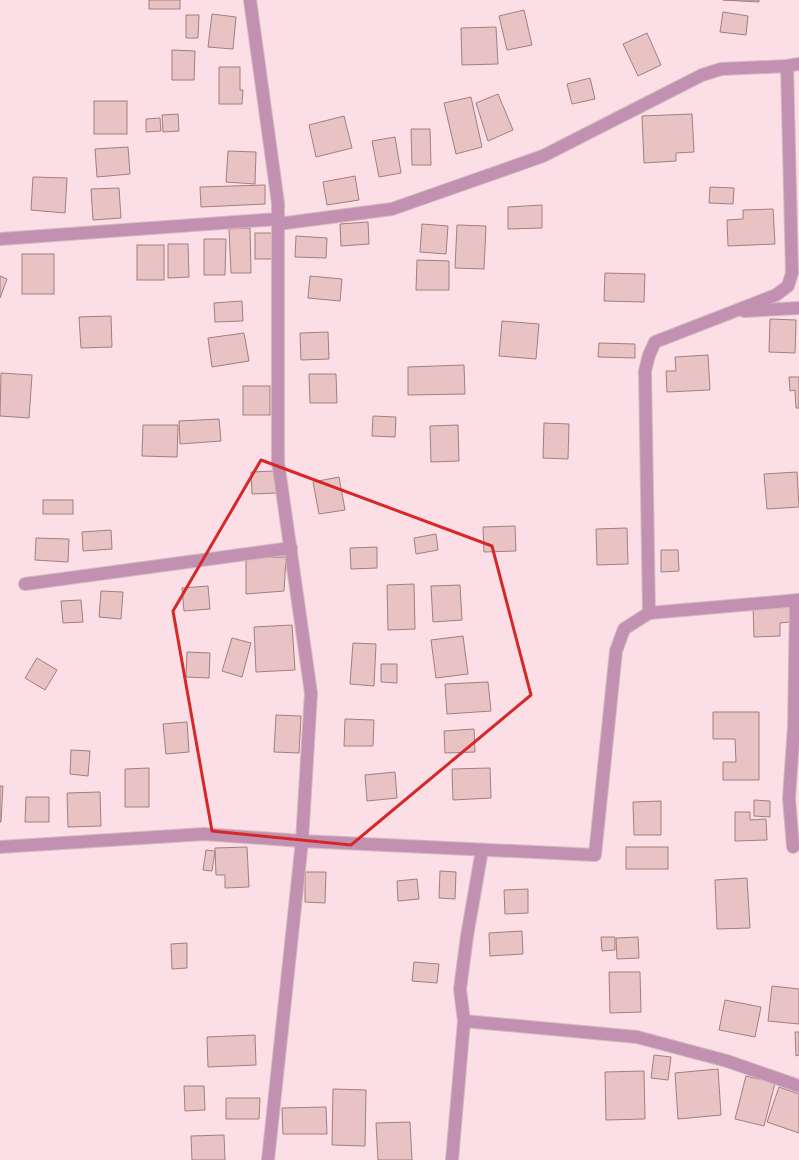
<svg xmlns="http://www.w3.org/2000/svg" width="799" height="1160" viewBox="0 0 799 1160" font-family="Cabin,sans-serif">
  <rect width="100%" height="100%" fill="#fcdee6"/>
  <!-- building -->
  <g fill="#e9c3c3" stroke="#a27f7f">
    <rect x="149" y="0" width="31" height="9"/>
    <polygon points="723,0 759,0 759,2"/>
    <polygon points="524,10 532,45 507,50 499,16"/>
    <polygon points="723,12 748,16 746,35 720,32"/>
    <polygon points="212,14 236,17 233,49 208,47"/>
    <polygon points="186,15 199,15 198,38 186,38"/>
    <polygon points="496,27 498,64 462,65 461,28"/>
    <polygon points="647,33 661,65 638,76 623,44"/>
    <polygon points="172,50 195,51 194,80 172,80"/>
    <polygon points="219,67 240,67 240,90 243,90 242,104 219,104"/>
    <polygon points="590,78 595,99 572,104 567,84"/>
    <polygon points="498,94 513,130 488,141 476,103"/>
    <polygon points="471,97 482,147 456,154 444,103"/>
    <rect x="94" y="101" width="33" height="33"/>
    <polygon points="178,114 179,131 163,132 162,115"/>
    <polygon points="692,114 694,152 676,153 676,161 644,163 642,116"/>
    <polygon points="344,116 352,148 316,157 309,125"/>
    <polygon points="160,118 161,131 146,132 146,119"/>
    <polygon points="411,129 430,129 431,165 412,165"/>
    <polygon points="395,137 401,173 379,177 372,141"/>
    <polygon points="128,147 130,174 97,177 95,149"/>
    <polygon points="228,151 256,152 255,184 226,182"/>
    <polygon points="355,176 359,200 327,205 323,182"/>
    <polygon points="33,177 67,178 65,213 31,210"/>
    <polygon points="265,185 265,204 201,207 200,187"/>
    <polygon points="710,187 734,188 733,204 709,203"/>
    <polygon points="119,188 121,218 93,220 91,189"/>
    <polygon points="542,205 542,228 508,229 508,207"/>
    <polygon points="773,209 775,244 728,246 727,220 743,219 743,210"/>
    <polygon points="368,222 369,244 341,246 340,224"/>
    <polygon points="422,224 448,226 446,254 420,252"/>
    <polygon points="457,225 486,226 484,269 455,268"/>
    <polygon points="250,228 251,273 231,273 229,229"/>
    <rect x="255" y="233" width="17" height="26"/>
    <polygon points="296,236 327,238 326,258 295,257"/>
    <polygon points="204,239 226,239 225,275 204,275"/>
    <polygon points="168,244 188,244 189,277 168,278"/>
    <rect x="137" y="245" width="27" height="35"/>
    <rect x="22" y="254" width="32" height="40"/>
    <polygon points="417,260 449,261 449,290 416,290"/>
    <polygon points="605,273 645,274 644,302 604,301"/>
    <polygon points="0,276 7,279 0,298"/>
    <polygon points="310,276 342,279 340,301 308,298"/>
    <polygon points="242,301 243,321 215,322 214,303"/>
    <polygon points="111,316 112,347 81,348 79,317"/>
    <polygon points="770,319 796,320 795,353 769,352"/>
    <polygon points="502,321 539,324 536,359 499,356"/>
    <polygon points="328,332 329,359 301,360 300,333"/>
    <polygon points="244,333 249,361 212,367 208,338"/>
    <polygon points="599,343 635,344 635,358 598,357"/>
    <polygon points="708,355 710,390 667,392 666,371 676,371 675,357"/>
    <polygon points="464,365 465,394 408,395 408,367"/>
    <polygon points="1,373 32,375 29,418 0,416"/>
    <polygon points="309,374 336,374 337,403 310,403"/>
    <polygon points="789,377 799,377 799,408 796,408 795,390 790,391"/>
    <rect x="243" y="386" width="27" height="29"/>
    <polygon points="373,416 396,417 395,437 372,436"/>
    <polygon points="219,419 221,441 180,444 179,421"/>
    <polygon points="544,423 569,424 568,459 543,458"/>
    <polygon points="143,425 178,425 177,457 142,456"/>
    <polygon points="458,425 459,461 431,462 430,426"/>
    <polygon points="275,471 277,493 252,494 251,472"/>
    <polygon points="797,472 799,507 767,509 764,474"/>
    <polygon points="339,477 345,510 319,514 313,482"/>
    <rect x="43" y="500" width="30" height="14"/>
    <polygon points="515,526 516,551 484,552 483,527"/>
    <polygon points="627,528 628,564 597,565 596,529"/>
    <polygon points="111,530 112,549 83,551 82,532"/>
    <polygon points="436,534 438,550 416,554 414,538"/>
    <polygon points="36,538 69,539 68,562 35,560"/>
    <polygon points="377,547 377,568 351,569 350,548"/>
    <polygon points="661,550 678,550 679,571 661,572"/>
    <polygon points="286,557 284,591 246,594 246,558"/>
    <polygon points="414,584 415,629 388,630 387,585"/>
    <polygon points="460,585 462,620 433,622 431,586"/>
    <polygon points="208,586 210,609 184,611 182,588"/>
    <polygon points="101,591 123,592 121,619 99,617"/>
    <polygon points="81,600 83,622 63,623 61,601"/>
    <polygon points="789,603 790,622 780,623 780,636 754,637 753,605"/>
    <polygon points="292,625 295,670 256,672 254,627"/>
    <polygon points="463,636 468,674 436,678 431,640"/>
    <polygon points="232,638 251,643 242,677 222,671"/>
    <polygon points="353,643 376,644 374,686 350,684"/>
    <polygon points="187,652 210,653 209,678 186,677"/>
    <polygon points="37,658 57,670 45,690 25,678"/>
    <polygon points="381,664 397,664 397,683 381,682"/>
    <polygon points="488,682 491,711 447,714 445,684"/>
    <polygon points="713,712 759,712 759,780 723,780 723,762 736,762 735,739 713,739"/>
    <polygon points="276,715 301,716 299,753 274,752"/>
    <polygon points="345,719 374,720 373,746 344,746"/>
    <polygon points="187,722 189,752 166,754 163,724"/>
    <polygon points="474,729 475,752 445,753 444,731"/>
    <polygon points="71,750 90,751 88,776 70,774"/>
    <polygon points="149,768 149,807 125,807 125,769"/>
    <polygon points="490,768 491,798 453,800 452,769"/>
    <polygon points="395,772 397,798 367,801 365,775"/>
    <polygon points="0,786 3,786 1,822 0,822"/>
    <polygon points="100,792 101,826 68,827 67,793"/>
    <polygon points="26,797 49,797 49,822 25,822"/>
    <polygon points="754,800 770,801 770,817 754,816"/>
    <polygon points="661,801 661,835 634,835 633,802"/>
    <polygon points="735,812 750,812 750,820 766,819 767,840 735,841"/>
    <polygon points="247,847 249,887 225,888 225,875 216,875 215,848"/>
    <rect x="626" y="847" width="42" height="22"/>
    <polygon points="206,850 215,851 212,871 203,870"/>
    <polygon points="440,871 456,872 455,899 439,898"/>
    <polygon points="305,872 326,872 325,903 305,902"/>
    <polygon points="747,878 750,928 717,929 715,880"/>
    <polygon points="417,879 419,899 398,901 397,881"/>
    <polygon points="528,889 528,913 505,914 504,890"/>
    <polygon points="522,931 523,954 490,956 489,933"/>
    <polygon points="601,937 615,937 615,950 602,951"/>
    <polygon points="638,937 639,958 617,959 616,938"/>
    <polygon points="187,943 187,968 172,969 171,944"/>
    <polygon points="414,962 439,964 437,983 412,981"/>
    <polygon points="609,972 640,972 641,1012 610,1013"/>
    <polygon points="772,986 799,989 799,1024 768,1021"/>
    <polygon points="725,1000 761,1007 755,1037 719,1030"/>
    <polygon points="795,1032 799,1032 799,1055 796,1056"/>
    <polygon points="255,1035 256,1065 208,1067 207,1037"/>
    <polygon points="654,1055 671,1057 668,1080 651,1078"/>
    <polygon points="718,1069 721,1115 678,1119 675,1073"/>
    <polygon points="644,1071 645,1119 606,1120 605,1072"/>
    <polygon points="746,1076 775,1083 764,1126 735,1119"/>
    <polygon points="184,1086 204,1086 205,1110 185,1111"/>
    <polygon points="779,1087 799,1094 799,1133 767,1122"/>
    <polygon points="333,1089 366,1090 365,1146 332,1145"/>
    <polygon points="226,1098 260,1098 259,1119 226,1119"/>
    <polygon points="326,1107 327,1134 283,1134 282,1108"/>
    <polygon points="410,1122 412,1160 378,1160 376,1123"/>
    <polygon points="224,1135 225,1160 192,1160 191,1136"/>
  </g>
  <g fill="none" stroke-linecap="round" stroke-linejoin="round">
    <defs>
      <g id="minor">
        <polyline points="250,0 278,203 278,462 311,693 302,841 595,855 616,651 624,629 649,613 645,371 649,355 655,342 776,295 788,286 792,273 787,66 721,69 702,75 543,156 392,209 278,224"/>
        <polyline points="787,66 799,64"/>
        <polyline points="0,239 278,219"/>
        <polyline points="744,311 799,308"/>
        <polyline points="25,584 291,548"/>
        <polyline points="649,613 799,600"/>
        <polyline points="0,847 204,834 302,841 268,1160"/>
        <polyline points="793,847 789,798 794,726 796,600"/>
        <polyline points="464,1021 637,1037 727,1061 799,1086"/>
        <polyline points="452,1160 464,1021 460,989 467,936 482,850"/>
      </g>
    </defs>
    <!-- minor casing -->
    <use href="#minor" stroke="#d4b9c1" stroke-width="14"/>
    <!-- minor -->
    <use href="#minor" stroke="#c291b1" stroke-width="12"/>
  </g>
  <!-- marked area -->
  <path fill="none" stroke="#d62828" stroke-width="3" stroke-linejoin="round" d="M261,460l231,86 39,149 -180,150 -139,-14 -39,-220z"/>
</svg>
